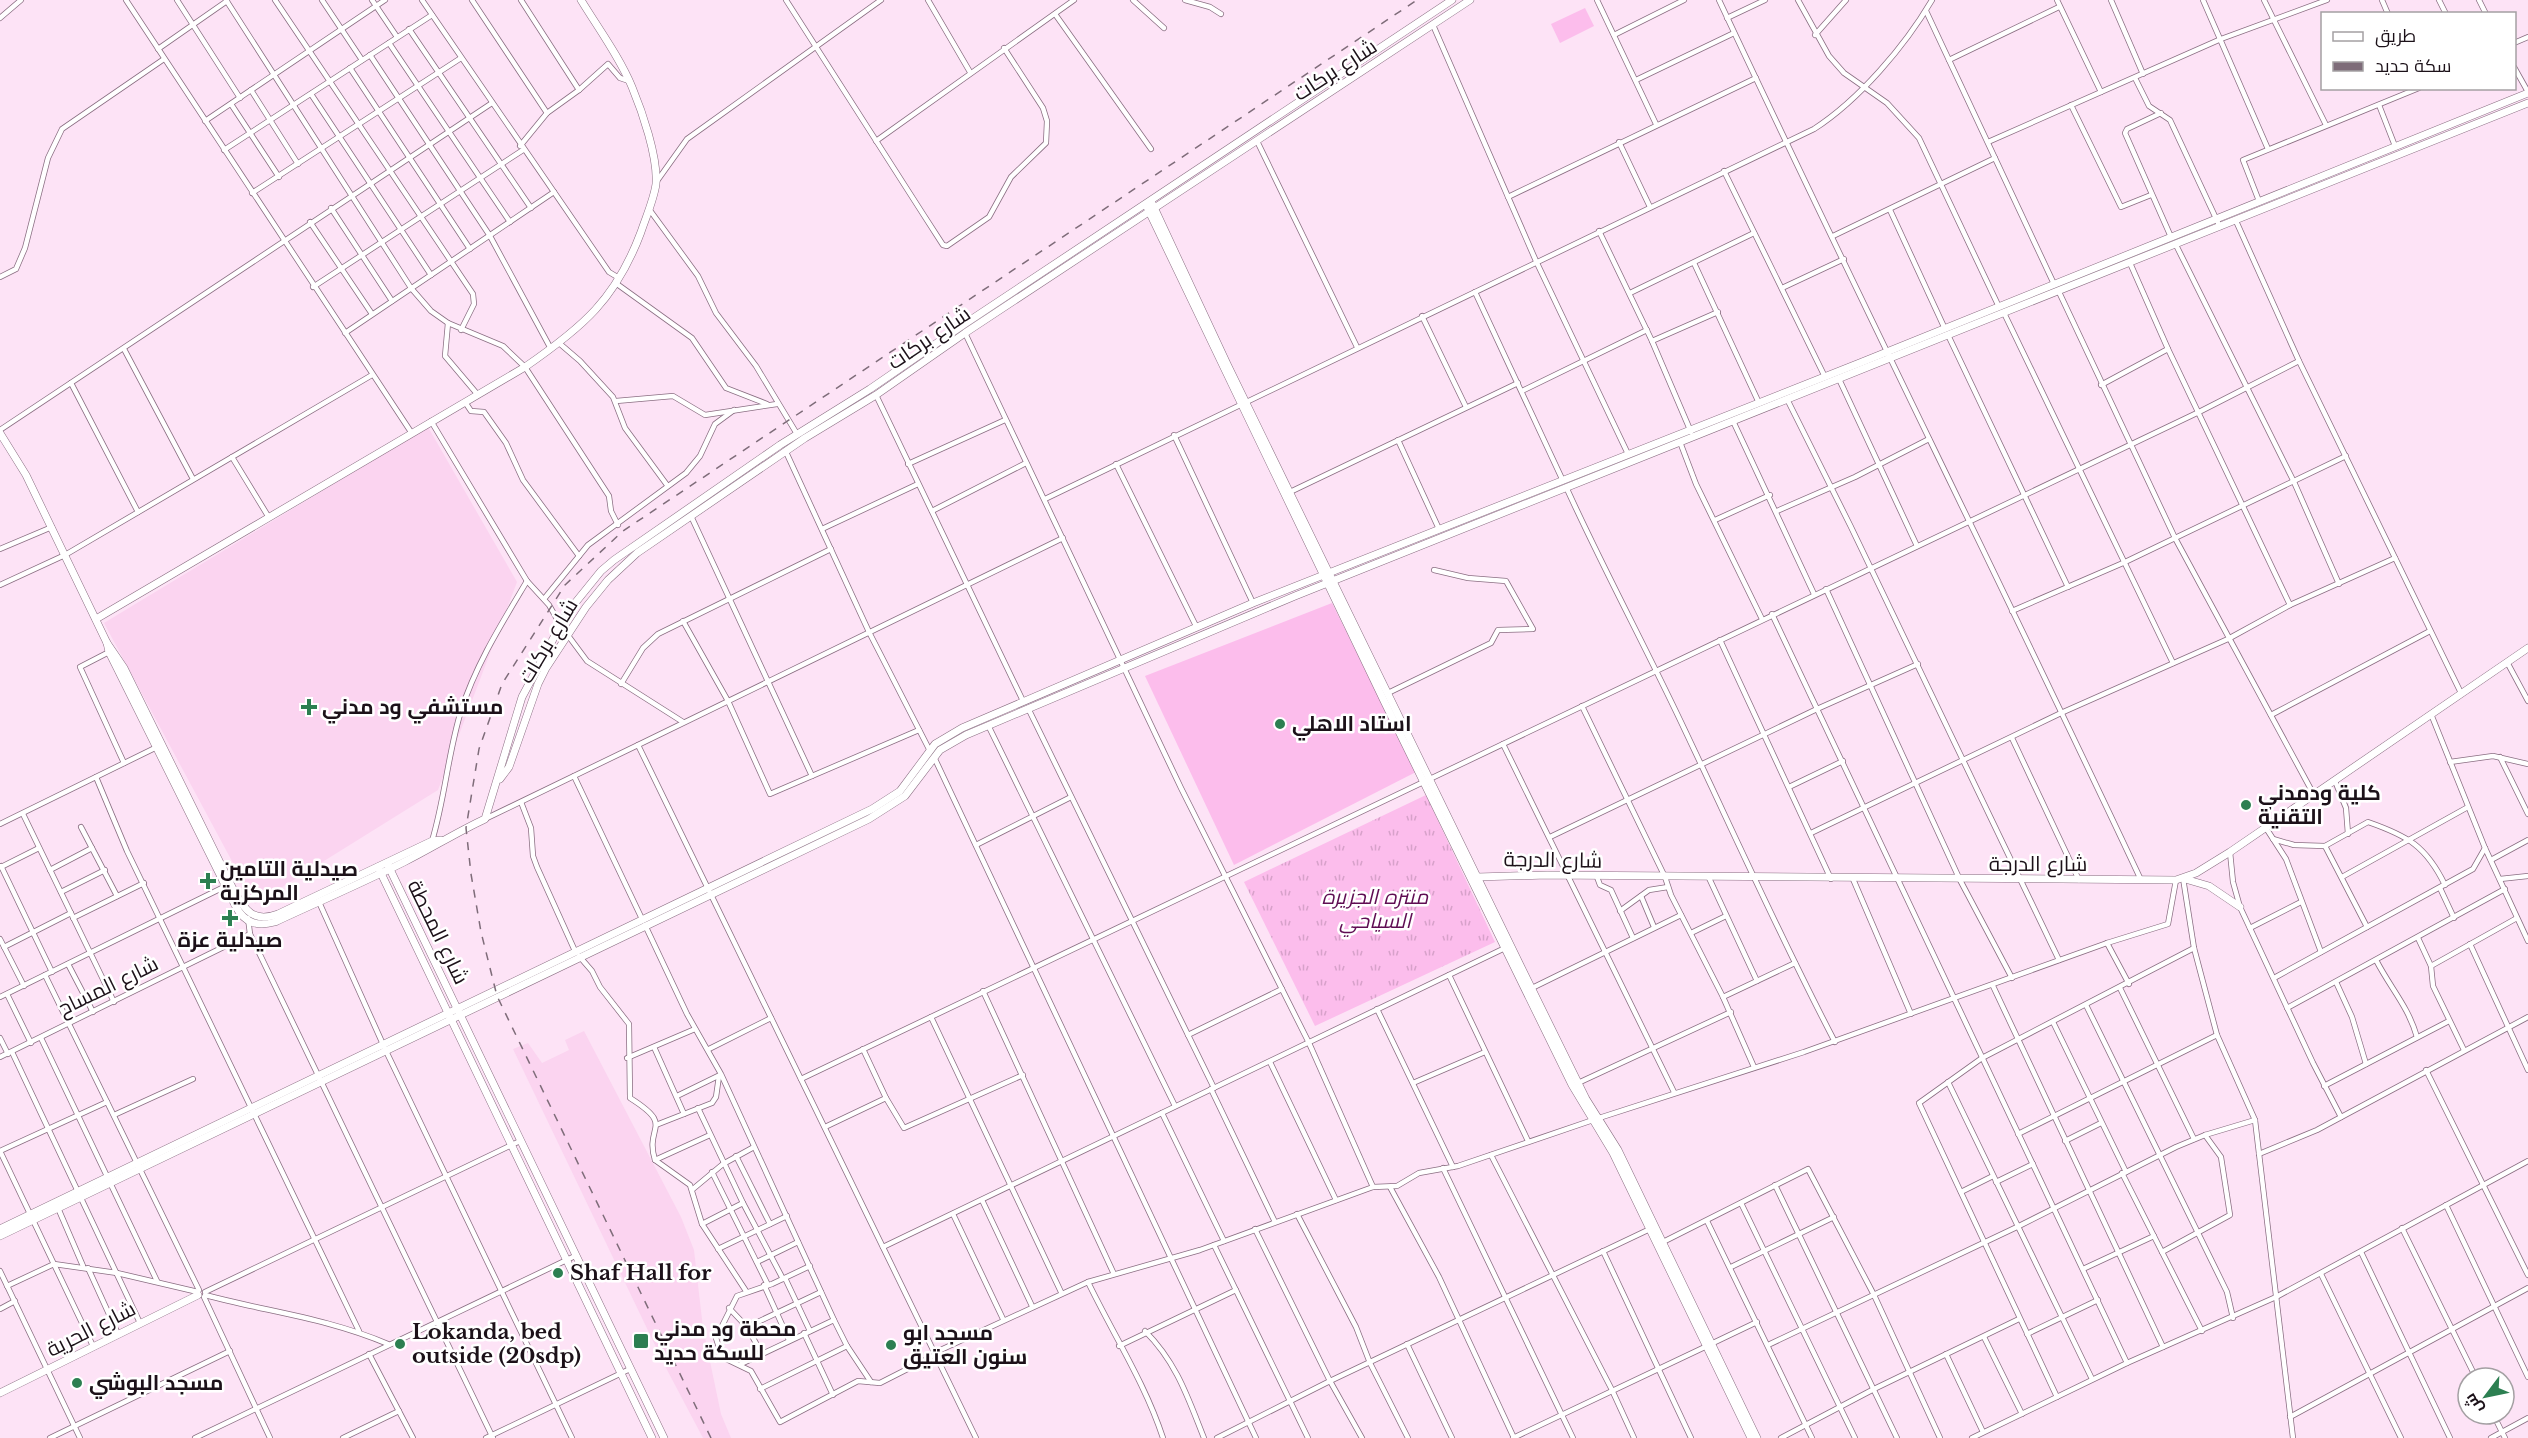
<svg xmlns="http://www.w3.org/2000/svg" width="2528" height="1438" viewBox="0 0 2528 1438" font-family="'Libre Baskerville',Cairo,serif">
  <defs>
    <pattern id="grass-tufts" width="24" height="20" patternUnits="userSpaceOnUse" patternTransform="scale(1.5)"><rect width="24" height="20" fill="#fcbdec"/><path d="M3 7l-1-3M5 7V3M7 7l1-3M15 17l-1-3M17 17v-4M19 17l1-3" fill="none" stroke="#d7a1ca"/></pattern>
  </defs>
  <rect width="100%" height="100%" fill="#fde3f6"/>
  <!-- built -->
  <g fill="#fbd4f0">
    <polygon points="428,427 517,582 438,790 255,904 104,623"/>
    <polygon points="584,1031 681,1217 694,1250 703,1328 721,1414 731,1438 703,1438 665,1366 513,1049 528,1043 542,1063 569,1050 565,1040"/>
  </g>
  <!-- grass -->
  <polygon fill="url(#grass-tufts)" points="1426,795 1495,942 1315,1026 1244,882"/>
  <!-- garden -->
  <g fill="#fcbdec">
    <polygon points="1585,8 1594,26 1560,43 1551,24"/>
    <polygon points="1332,603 1416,772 1234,865 1145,676"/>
  </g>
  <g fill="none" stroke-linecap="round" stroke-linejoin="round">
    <defs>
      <g id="street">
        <polyline points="126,0 411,432"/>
        <polyline points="177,0 240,98"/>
        <polyline points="226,0 411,288 431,311 448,323 503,346 525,367 609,496 611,511 618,525"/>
        <polyline points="275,0 473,294 474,304 461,330"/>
        <polyline points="322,0 362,60"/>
        <polyline points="372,0 397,37"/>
        <polyline points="422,0 609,272 619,278"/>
        <polyline points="472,0 547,113"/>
        <polyline points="521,0 579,90"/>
        <polyline points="786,0 923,214 943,245 947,246 989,217 1011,177 1046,143 1047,121 1043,108 1004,48"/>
        <polyline points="928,0 970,72"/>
        <polyline points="1133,0 1164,28"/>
        <polyline points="1185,0 1210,7 1221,14"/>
        <polyline points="1597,0 1656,124"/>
        <path d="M1719,0c138,295 284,586 422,880"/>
        <polyline points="1798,0 1829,56 1844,73 1887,103 1919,138 1999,307"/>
        <polyline points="2057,0 2101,92"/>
        <polyline points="2111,0 2143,74"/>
        <polyline points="2203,0 2268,149"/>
        <polyline points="2264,0 2326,125"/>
        <polyline points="2382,0 2388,14"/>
        <polyline points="2439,0 2446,14"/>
        <polyline points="2479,0 2486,14"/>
        <polyline points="1926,11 2054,284"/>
        <polyline points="1055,14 1151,149"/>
        <polyline points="0,18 21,0"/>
        <polyline points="1727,18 1765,0"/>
        <polyline points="1433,25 1536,261 1628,454"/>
        <polyline points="409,29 531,208"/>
        <polyline points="1614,35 1684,0"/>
        <polyline points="1815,35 1846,0"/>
        <polyline points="389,43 510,222"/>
        <polyline points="2514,43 2528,37"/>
        <polyline points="158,49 227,1"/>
        <polyline points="370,55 490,236 551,349"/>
        <polyline points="1949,60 2059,7"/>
        <polyline points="2514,67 2528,92"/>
        <polyline points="350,68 470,249"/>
        <polyline points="2135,78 2149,106 2170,120 2220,227"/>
        <polyline points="1636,80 1734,33"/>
        <polyline points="251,90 298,164"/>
        <polyline points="311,94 431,275"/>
        <polyline points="231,104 279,177"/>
        <polyline points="2071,105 2121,207 2151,195"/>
        <polyline points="2379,105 2395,146"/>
        <polyline points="2161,113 2127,129 2125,133 2171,237"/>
        <polyline points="205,121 385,0"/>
        <polyline points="876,141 1074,0"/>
        <polyline points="1257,141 1357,347"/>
        <polyline points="1619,142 1650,207"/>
        <polyline points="1988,142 2221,39 2327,0"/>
        <polyline points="520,146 547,113 579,90 608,64 620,78 629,81"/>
        <polyline points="224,150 432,15"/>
        <polyline points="1724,171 1825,377"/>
        <polyline points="657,181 687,139 881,0"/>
        <polyline points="252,193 461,58"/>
        <polyline points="1508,197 1756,78"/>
        <polyline points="2259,201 2243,160 2419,88"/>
        <polyline points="331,208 392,301"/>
        <polyline points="649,209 698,276 716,313 756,366 797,434"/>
        <polyline points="1890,210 1945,329"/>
        <polyline points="2236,221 2299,361 2461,693"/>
        <polyline points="310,222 372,314"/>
        <polyline points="1599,231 1652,341 1691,432"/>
        <polyline points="1833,236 1995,158"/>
        <polyline points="2176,245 2294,482 2339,584"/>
        <polyline points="1694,263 1759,403"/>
        <polyline points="2130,263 2168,349 2290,605"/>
        <polyline points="0,277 16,269 25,248 48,158 62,129 164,59"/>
        <polyline points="617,284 692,338 726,388 767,404"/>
        <polyline points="313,287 523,150"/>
        <polyline points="1782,288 1844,259"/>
        <polyline points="1475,292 1563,481"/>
        <polyline points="2059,292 2175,538 2314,795"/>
        <polyline points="1630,293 1754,233"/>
        <polyline points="2004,313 2173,663"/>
        <polyline points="1422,316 1466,407"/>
        <polyline points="448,323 445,356 478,395"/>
        <polyline points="345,333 554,192"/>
        <polyline points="965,333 1181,788 1309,1043 1373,1187"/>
        <polyline points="1948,335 2068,587"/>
        <polyline points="1652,341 1718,312"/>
        <polyline points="559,343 580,361 613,397 625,428 667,485"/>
        <polyline points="124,349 193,479"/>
        <polyline points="1839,379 1917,546"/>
        <polyline points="71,383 138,512"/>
        <polyline points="2101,385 2168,349"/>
        <polyline points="1522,391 1647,330"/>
        <polyline points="876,395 1023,701"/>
        <polyline points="1787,399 1851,527 2059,960"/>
        <polyline points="616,401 673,396 705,415 777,404"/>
        <polyline points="465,402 471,411 484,412 506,443 523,480 579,556"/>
        <polyline points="431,421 527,581 549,605 561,626 587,661 683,722"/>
        <polyline points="1733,421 1814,594"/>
        <polyline points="0,430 492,103"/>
        <polyline points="1174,435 1253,603"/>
        <polyline points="1398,440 1439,529"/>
        <polyline points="1680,442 1696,484 1762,619"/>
        <polyline points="786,452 869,632 930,751"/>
        <polyline points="232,457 268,516"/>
        <polyline points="908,464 1005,420"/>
        <polyline points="1116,464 1196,626"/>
        <path d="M1567,489c36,79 77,155 114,233 51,107 99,215 154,320"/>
        <polyline points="1290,492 1518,383"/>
        <path d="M1045,499l769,-370c45,-29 91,-83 118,-129"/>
        <polyline points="932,511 1026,463"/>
        <polyline points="1777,511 1855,477 1929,439"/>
        <polyline points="691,516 812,776"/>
        <polyline points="1715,520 1770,495"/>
        <polyline points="822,529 918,484"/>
        <polyline points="0,549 52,527"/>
        <polyline points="0,585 65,555 372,375"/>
        <polyline points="1826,589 1960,880 2012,978"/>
        <polyline points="544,599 588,545 686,473 700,456 715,424 734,410"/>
        <polyline points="2012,611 2123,563 2346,456"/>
        <polyline points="1772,614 2127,1363"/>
        <polyline points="683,621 728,701 770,794 919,730"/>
        <polyline points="1720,640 1831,879"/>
        <polyline points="111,651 80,667 124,763"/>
        <polyline points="2507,662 2528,701"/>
        <polyline points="621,684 643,648 658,634 831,549"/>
        <polyline points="1388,693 1491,643 1498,630 1533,629 1506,581 1468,578 1434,570"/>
        <polyline points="1582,706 1665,877 1671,895 1723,997 1754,1067"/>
        <polyline points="1028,708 1214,1088"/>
        <polyline points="2431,714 2485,848 2528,941"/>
        <polyline points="2271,715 2430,631"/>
        <polyline points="988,725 1175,1106"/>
        <polyline points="2012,738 2079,880"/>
        <polyline points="1503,744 1674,1092"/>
        <polyline points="638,745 1063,538"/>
        <polyline points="934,757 1256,1438"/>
        <polyline points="2500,757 2528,814"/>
        <polyline points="2450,762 2493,756 2528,764"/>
        <polyline points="574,776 642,919"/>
        <polyline points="96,777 127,851 359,1331"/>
        <polyline points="2335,781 2346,808 2348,834"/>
        <polyline points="1789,787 1843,761"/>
        <polyline points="521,802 531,828 533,856 537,867 575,951"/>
        <polyline points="23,814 114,1002"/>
        <polyline points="485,819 638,745 976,1438"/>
        <polyline points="0,824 157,747"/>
        <polyline points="81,827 117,896"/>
        <polyline points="2266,828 2286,859 2321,952"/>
        <polyline points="1811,833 2061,713 2228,639 2290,605 2395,558"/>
        <polyline points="1550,837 1817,709 1918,664"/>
        <path d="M2273,839l21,6 31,1 43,-24c40,14 58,24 77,63"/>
        <path d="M432,841c13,-43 16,-88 29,-130 15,-47 41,-88 66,-130"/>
        <polyline points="976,845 1071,797"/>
        <polyline points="2325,846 2367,927"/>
        <polyline points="2230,852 2233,882 2240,907 2313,1063 2341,1117"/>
        <polyline points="2491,860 2528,840"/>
        <polyline points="1,866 52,972"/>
        <polyline points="1,867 39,848"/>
        <polyline points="50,870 92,848"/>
        <polyline points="1597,877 1600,885 1611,890 1633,938"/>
        <polyline points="2342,877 2468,807"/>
        <polyline points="1709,878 1757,981"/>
        <polyline points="2183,878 2194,948 2217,1035 2255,1120 2293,1438"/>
        <polyline points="1853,879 1911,1014"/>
        <polyline points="2500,879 2528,876"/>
        <polyline points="2440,888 2454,918"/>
        <polyline points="61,892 105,870"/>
        <polyline points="1641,896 1654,927"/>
        <polyline points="319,902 386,1051 572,1438"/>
        <polyline points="1620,911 1649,890 1668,887"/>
        <polyline points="73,918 144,883"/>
        <polyline points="248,918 250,934 493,1438"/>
        <polyline points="645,925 687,1014 721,1074 834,1320 847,1346 871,1382"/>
        <polyline points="2250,928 2301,902"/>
        <polyline points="1691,933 1726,916"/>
        <polyline points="2418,938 2431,966 2433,986 2464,1050"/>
        <polyline points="0,939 24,986"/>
        <polyline points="2107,943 2129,984"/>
        <polyline points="2470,944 2528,1070"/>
        <polyline points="4,947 71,913"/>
        <path d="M579,956l13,15 8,16 29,37 1,74c46,29 14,27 25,62l35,25 12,39 44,67"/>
        <path d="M2376,960c15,29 32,46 41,77"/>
        <polyline points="68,964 93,1012"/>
        <polyline points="2431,966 2517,918"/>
        <polyline points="45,975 199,1290"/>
        <polyline points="1449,975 1528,1141"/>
        <polyline points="2274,978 2473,869 2485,848"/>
        <polyline points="2336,982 2352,1017 2366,1064"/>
        <polyline points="1993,986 2163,1347"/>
        <polyline points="1532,988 1681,915"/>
        <polyline points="2120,988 2194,1139"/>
        <polyline points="983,991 1113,1272"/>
        <polyline points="7,994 31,1043"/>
        <polyline points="0,997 226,886"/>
        <polyline points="1723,997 1795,963"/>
        <polyline points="2086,1005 2227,1292 2233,1318"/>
        <polyline points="2287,1008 2505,889"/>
        <polyline points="1377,1009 1453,1167"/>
        <polyline points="931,1017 1061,1292"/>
        <polyline points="2053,1022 2126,1172"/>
        <polyline points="1188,1035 1282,989"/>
        <polyline points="0,1038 8,1054"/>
        <polyline points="41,1038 157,1281"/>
        <polyline points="654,1047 684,1114"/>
        <polyline points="709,1049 771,1018"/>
        <polyline points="863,1049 886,1098 904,1128 1023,1075"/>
        <polyline points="12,1052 140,1323"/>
        <polyline points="0,1057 250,934"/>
        <polyline points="627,1058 695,1029"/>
        <polyline points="1270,1062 1336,1200"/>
        <polyline points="2426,1070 2528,1275"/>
        <polyline points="801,1079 2199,412 2299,361"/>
        <polyline points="1948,1082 2092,1379"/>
        <polyline points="1413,1083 1485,1052"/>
        <polyline points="1578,1083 1731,1012"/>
        <polyline points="2324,1086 2449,1021"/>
        <polyline points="1211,1089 1275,1222"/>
        <polyline points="677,1096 720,1075"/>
        <polyline points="698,1108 743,1203 783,1279"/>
        <polyline points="1162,1113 1224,1241"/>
        <polyline points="114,1115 193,1079"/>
        <polyline points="1599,1118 1804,1052 2107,943 2168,924 2176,880"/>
        <polyline points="656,1125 712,1103 716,1097 719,1076"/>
        <polyline points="825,1127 886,1098"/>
        <polyline points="2018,1134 2217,1035"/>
        <polyline points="2065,1141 2101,1123"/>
        <polyline points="2259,1154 2317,1130 2528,1017"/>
        <polyline points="1491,1155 1612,1390 1634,1438"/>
        <polyline points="736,1156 770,1224"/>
        <polyline points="655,1160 710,1135"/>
        <polyline points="1443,1168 1573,1438"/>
        <polyline points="712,1172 768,1285"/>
        <polyline points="2122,1173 2202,1331"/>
        <polyline points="1996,1182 2033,1164"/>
        <polyline points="1775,1185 1897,1438"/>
        <polyline points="1390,1187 1439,1277 1514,1438"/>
        <polyline points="693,1189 723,1164 754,1147"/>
        <polyline points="1961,1192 1993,1176"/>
        <polyline points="982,1200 1032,1306"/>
        <polyline points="1741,1203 1855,1438"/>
        <polyline points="2446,1205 2528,1377"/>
        <polyline points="58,1208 83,1266"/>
        <polyline points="953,1214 1003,1319"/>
        <polyline points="1297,1214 1356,1327 1370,1363 1408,1438"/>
        <polyline points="1707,1221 1812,1438"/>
        <polyline points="702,1224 743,1203"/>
        <polyline points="2402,1228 2476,1378"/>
        <polyline points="1255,1229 1330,1381 1362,1438"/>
        <polyline points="1663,1242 1808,1169 1874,1295 1940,1438"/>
        <polyline points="1214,1245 1308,1438"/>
        <polyline points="883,1247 1505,948"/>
        <polyline points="718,1249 787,1216"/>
        <polyline points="1603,1251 1691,1438"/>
        <polyline points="2162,1252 2230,1215 2221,1157 2205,1135"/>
        <polyline points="2361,1252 2450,1438"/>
        <polyline points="757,1262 798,1242"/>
        <polyline points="810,1266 772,1284 737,1296 716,1338 722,1357 751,1371 780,1422 858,1381 880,1383 935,1355"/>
        <polyline points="1731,1267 1834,1217"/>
        <polyline points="88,1268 118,1334"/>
        <polyline points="2083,1269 2154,1236"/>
        <polyline points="0,1271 80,1438"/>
        <polyline points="2321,1274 2401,1438"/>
        <polyline points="785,1278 810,1331"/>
        <path d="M1088,1282c25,52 57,101 75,156"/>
        <polyline points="764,1285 789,1340"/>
        <polyline points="7,1286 54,1264 117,1273 198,1292"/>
        <polyline points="205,1292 520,1141"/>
        <path d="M205,1295c64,17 122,23 183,49"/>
        <polyline points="204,1297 270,1438"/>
        <polyline points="729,1308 747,1327 762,1354"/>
        <polyline points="0,1309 15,1301"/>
        <polyline points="747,1327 821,1292"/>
        <path d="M1145,1331c32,32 43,67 59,107"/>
        <polyline points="804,1333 833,1395"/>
        <polyline points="2027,1334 2098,1300"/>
        <polyline points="1984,1337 2022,1414"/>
        <polyline points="1713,1343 1757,1322"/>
        <polyline points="1407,1344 1452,1438"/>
        <polyline points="1768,1345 2019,1226 2176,1147 2205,1135 2255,1120"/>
        <polyline points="93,1346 0,1151 107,1102"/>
        <polyline points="1119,1346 1236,1290"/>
        <polyline points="934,1353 1088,1282 1200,1250 1373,1187 1397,1186 1419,1173 1458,1166 1593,1120"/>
        <polyline points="369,1354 413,1438"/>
        <polyline points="1946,1354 1983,1432"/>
        <polyline points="741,1364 834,1320"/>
        <polyline points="760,1389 847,1346"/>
        <polyline points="2057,1397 1919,1103 1982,1058 2194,948"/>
        <polyline points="2493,1414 2505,1438"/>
        <polyline points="2290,1417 2528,1288"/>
        <polyline points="50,1438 230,1351"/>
        <polyline points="195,1438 575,1256"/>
        <polyline points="343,1438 399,1411"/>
        <polyline points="486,1438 630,1369"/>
        <polyline points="1217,1438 1330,1381 1650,1229"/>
        <polyline points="1513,1438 1707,1346"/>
        <polyline points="1781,1438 1874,1389 2019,1319"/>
        <polyline points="1972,1438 2127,1363 2276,1297 2528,1161"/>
        <polyline points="2491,1438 2528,1418"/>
      </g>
      <g id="secondary">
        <polyline points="1151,201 1227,364 1522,969 1586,1099 1618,1150 1757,1438"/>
        <polyline points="1146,205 1385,703 1572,1085 1613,1153 1751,1438"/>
        <path d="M0,433l26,42 81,168 2,9 127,255c9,16 21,20 39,15 43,-20 87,-39 129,-60 28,-14 53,-30 81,-43l37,-122 45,-84 34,-42 13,-11 166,-115 90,-56 93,-64 489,-325"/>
        <path d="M96,619l429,-252c58,-40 91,-68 116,-135 5,-15 13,-33 15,-48 2,-27 -14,-73 -24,-97 -13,-31 -34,-59 -51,-87"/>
        <path d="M107,643l17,25 110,223c11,20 20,32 44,23l154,-73 9,-1"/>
        <polyline points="500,779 509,767 538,684 546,668 586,607 608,580 637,553 805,438 876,395 965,333 1470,0"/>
        <polyline points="387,863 664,1438"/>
        <polyline points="378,867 652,1438"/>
        <polyline points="1477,877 1547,875 2176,880 2196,873 2230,852 2528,648"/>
        <polyline points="2185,879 2209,886 2240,907"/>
        <polyline points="0,1229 872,809 900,791 935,744 962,728 1253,603 1862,362 2528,93"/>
        <polyline points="0,1236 869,819 905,796 940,750 966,735 1295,596 2528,103"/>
        <polyline points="0,1393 198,1295"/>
      </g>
    </defs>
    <!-- street casing -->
    <use href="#street" stroke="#8a6e82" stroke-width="6"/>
    <!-- secondary casing -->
    <use href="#secondary" stroke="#8a6e82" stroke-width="8"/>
    <!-- street -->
    <use href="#street" stroke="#fff" stroke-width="4.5"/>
    <!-- secondary -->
    <use href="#secondary" stroke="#fff" stroke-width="7"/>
    <!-- rail -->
    <polyline stroke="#7e6c79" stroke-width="1.5" stroke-dasharray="8 8" stroke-linecap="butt" points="711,1438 497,996 481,932 471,874 466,828 479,749 502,684 565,585 623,531 1417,0"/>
  </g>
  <!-- markers -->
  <g fill="#2c7f51" stroke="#fff" stroke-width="2">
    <path d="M306 698h6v6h6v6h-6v6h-6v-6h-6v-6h6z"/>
    <circle cx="1280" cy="724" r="6"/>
    <circle cx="2246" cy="805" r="6"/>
    <path d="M205 872h6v6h6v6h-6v6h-6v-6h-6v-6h6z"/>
    <path d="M227 909h6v6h6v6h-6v6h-6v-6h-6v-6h6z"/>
    <circle cx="558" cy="1273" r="6"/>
    <rect x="633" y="1333" width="16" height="16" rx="3"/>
    <circle cx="400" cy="1344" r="6"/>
    <circle cx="891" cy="1345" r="6"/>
    <circle cx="77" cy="1383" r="6"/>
  </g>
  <g text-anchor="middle" stroke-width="5" stroke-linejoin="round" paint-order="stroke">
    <!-- street labels -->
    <g font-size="21" fill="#1c1119" stroke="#fff">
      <text transform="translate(1335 70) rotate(-33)" y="7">شارع بركات</text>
      <text transform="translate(929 338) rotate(-34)" y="7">شارع بركات</text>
      <text transform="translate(548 641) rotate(-59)" y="7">شارع بركات</text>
      <text transform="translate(1553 860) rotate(1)" y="7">شارع الدرجة</text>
      <text x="2038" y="871">شارع الدرجة</text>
      <text transform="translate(438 932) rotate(64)" y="7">شارع المحطة</text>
      <text transform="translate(108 986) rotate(-26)" y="7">شارع المساح</text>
      <text transform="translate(91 1329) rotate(-27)" y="7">شارع الحرية</text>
    </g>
    <!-- poi labels -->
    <g font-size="21" font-weight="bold" fill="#1c1119" stroke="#fff" text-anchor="start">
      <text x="322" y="714">مستشفي ود مدني</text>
      <text x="1292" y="731">استاد الاهلي</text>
      <text x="2258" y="800">كلية ودمدني<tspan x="2258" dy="24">التقنية</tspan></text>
      <text x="220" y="876">صيدلية التامين<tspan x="220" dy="24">المركزية</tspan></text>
      <text x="230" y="947" text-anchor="middle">صيدلية عزة</text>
      <text x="570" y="1280">Shaf Hall for</text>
      <text x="654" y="1336">محطة ود مدني<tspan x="654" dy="24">للسكة حديد</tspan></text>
      <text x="412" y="1339">Lokanda, bed<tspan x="412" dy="24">outside (20sdp)</tspan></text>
      <text x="903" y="1340">مسجد ابو<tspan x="903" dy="24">سنون العتيق</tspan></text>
      <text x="89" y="1390">مسجد البوشي</text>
    </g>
    <!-- park labels -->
    <g font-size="21" font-style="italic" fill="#5f0d53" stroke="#fff">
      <text x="1375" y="904">منتزه الجزيرة<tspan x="1375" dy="24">السياحي</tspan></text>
    </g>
  </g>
  <!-- legend -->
  <rect x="2321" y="12" width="195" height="78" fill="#ffffff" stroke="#a4a0a3" stroke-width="1.5"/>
  <rect x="2333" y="32" width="30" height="9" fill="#ffffff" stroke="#a4a0a3" stroke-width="1.5"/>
  <text x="2375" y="42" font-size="18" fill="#1c1119">طريق</text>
  <rect x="2333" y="62" width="30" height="9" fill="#7e6c79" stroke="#a4a0a3" stroke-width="1.5"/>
  <text x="2375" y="72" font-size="18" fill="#1c1119">سكة حديد</text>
  <!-- north arrow -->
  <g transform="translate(2486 1396) rotate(238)"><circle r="28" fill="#ffffff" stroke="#a4a0a3" stroke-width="1.5"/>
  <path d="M0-4.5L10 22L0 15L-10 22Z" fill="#2c7f51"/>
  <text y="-9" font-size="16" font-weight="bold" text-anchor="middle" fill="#1c1119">ش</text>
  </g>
</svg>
